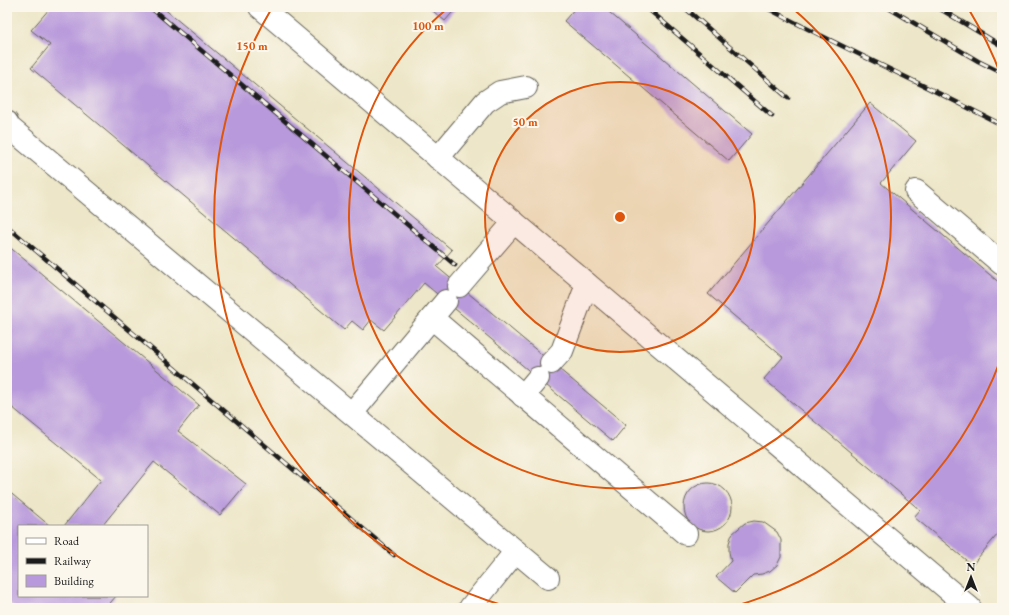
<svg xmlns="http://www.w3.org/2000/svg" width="1009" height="615" viewBox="0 0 1009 615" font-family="'EB Garamond',serif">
  <rect width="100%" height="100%" fill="#fbf7ec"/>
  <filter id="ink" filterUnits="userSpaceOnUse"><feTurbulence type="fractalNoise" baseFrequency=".025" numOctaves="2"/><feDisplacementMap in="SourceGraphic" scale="8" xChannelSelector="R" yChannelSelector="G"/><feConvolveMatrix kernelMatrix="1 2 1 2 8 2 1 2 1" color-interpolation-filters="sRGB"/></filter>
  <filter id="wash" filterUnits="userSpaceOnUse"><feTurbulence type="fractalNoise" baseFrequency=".012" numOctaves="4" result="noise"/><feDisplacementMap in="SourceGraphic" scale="16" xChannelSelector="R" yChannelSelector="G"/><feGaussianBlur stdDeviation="0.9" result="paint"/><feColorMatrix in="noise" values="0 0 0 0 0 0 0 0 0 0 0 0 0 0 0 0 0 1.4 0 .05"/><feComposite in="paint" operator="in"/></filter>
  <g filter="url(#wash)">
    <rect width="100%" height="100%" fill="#ede6c8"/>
    <g id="blocks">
      <!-- building -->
      <g fill="#b899db">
        <polygon points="51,7 162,7 452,250 437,267 626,425 613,441 424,283 384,330 371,320 363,330 352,321 344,330 31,68 50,45 31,30"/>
        <polygon points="428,7 457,7 445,21"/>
        <polygon points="576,7 603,7 752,134 729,161 564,21"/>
        <polygon points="870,103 916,141 881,183 1002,285 1002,537 998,534 972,565 914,517 920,510 764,379 783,357 708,294"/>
        <polygon points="7,245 199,405 178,431 246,484 220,515 154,462 102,526 64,526 101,480 7,403"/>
        <circle cx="708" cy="507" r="24"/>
        <polygon points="7,490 50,526 19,526 19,596 116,596 106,608 15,608 7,601"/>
        <polygon points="754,521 763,522 777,532 781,540 781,557 777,565 770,571 762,574 753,575 735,593 716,577 731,561 729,552 729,543 732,534 745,523"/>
      </g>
    </g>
  </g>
  <g filter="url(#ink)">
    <use href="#blocks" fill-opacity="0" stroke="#656358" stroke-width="1"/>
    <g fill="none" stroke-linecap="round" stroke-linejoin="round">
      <defs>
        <g id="minor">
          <polyline points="260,7 970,608"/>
          <polyline points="7,122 9,127 548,578"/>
          <polyline points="438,158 485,102 500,92 526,87"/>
          <polyline points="916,191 1002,264"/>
          <polyline points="459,286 514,222"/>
          <polyline points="432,318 686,534"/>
          <polyline points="551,363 562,351 587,284"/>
          <polyline points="523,396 538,378"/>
          <polyline points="352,413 446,301"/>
          <polyline points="470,608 516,551"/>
        </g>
      </defs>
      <!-- minor casing -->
      <use href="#minor" stroke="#656358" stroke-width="24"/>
      <!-- minor -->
      <use href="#minor" stroke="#fff" stroke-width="22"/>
      <defs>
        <g id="rail">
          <polyline points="150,7 455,265"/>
          <polyline points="646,7 772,116"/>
          <polyline points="684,7 788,98"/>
          <path d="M765,7c78,41 158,77 237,118"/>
          <polyline points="887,7 978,61 1002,73"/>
          <polyline points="937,7 1002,46"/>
          <polyline points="7,226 394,555"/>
        </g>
      </defs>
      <!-- rail casing -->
      <use href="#rail" stroke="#1c1c1c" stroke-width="4.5"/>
      <!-- rail -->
      <use href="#rail" stroke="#fbf7ec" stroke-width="3" stroke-dasharray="9" stroke-linecap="butt"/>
    </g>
  </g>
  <!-- distance rings -->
  <circle cx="620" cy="217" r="135" fill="#de560d" fill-opacity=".12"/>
  <g fill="none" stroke="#de560d" stroke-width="2">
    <circle cx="620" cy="217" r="135"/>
    <path d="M792 8A271 271 0 1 1 448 8"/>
    <path d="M1002 356A406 406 0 0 1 732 607M508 607A406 406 0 0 1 272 8M968 8A406 406 0 0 1 1002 78"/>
  </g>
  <circle cx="620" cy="217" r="6" fill="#de560d" stroke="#fbf7ec" stroke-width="2"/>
  <g font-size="12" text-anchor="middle" font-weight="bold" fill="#de560d" stroke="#fbf7ec" stroke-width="4" stroke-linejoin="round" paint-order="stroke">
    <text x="428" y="30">100 m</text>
    <text x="252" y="50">150 m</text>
    <text x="525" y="126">50 m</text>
  </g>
  <!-- margin -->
  <rect width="1009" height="615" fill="none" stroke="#fbf7ec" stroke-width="24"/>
  <!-- legend -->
  <rect x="18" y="525" width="130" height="72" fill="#fbf7ec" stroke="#a29f99"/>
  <rect x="26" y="538" width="20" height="6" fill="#ffffff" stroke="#a29f99"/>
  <text x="54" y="545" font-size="12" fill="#1c1c1c">Road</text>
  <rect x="26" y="558" width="20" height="6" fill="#1c1c1c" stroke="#a29f99"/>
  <text x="54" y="565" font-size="12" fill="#1c1c1c">Railway</text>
  <rect x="26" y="575" width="20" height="12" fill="#b899db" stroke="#a29f99"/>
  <text x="54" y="585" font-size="12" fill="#1c1c1c">Building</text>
  <!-- north arrow -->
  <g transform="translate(971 577)" stroke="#fbf7ec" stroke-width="3" paint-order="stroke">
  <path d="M0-3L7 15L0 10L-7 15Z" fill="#1c1c1c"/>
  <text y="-6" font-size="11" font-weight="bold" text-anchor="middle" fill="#1c1c1c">N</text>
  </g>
</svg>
